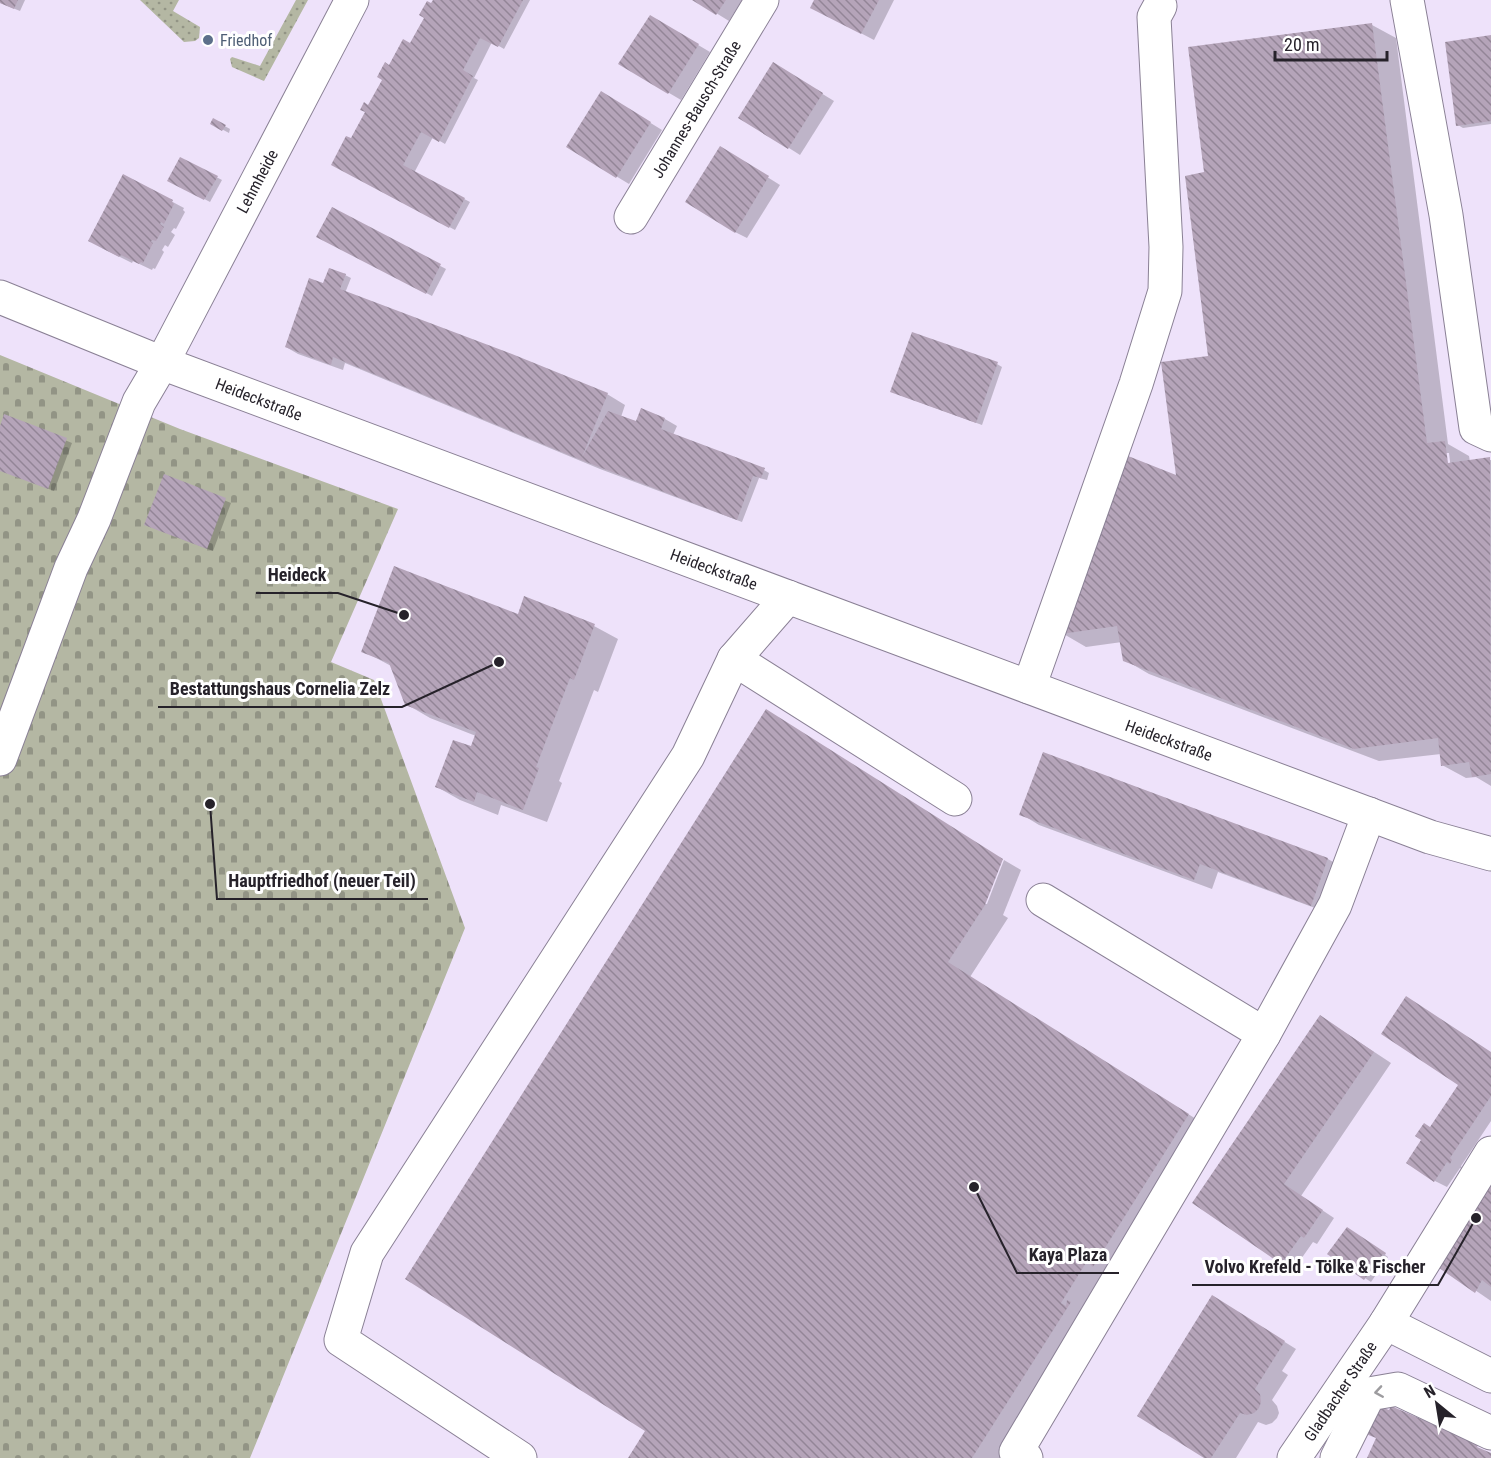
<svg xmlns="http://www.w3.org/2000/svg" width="1491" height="1458" viewBox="0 0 1491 1458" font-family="'Roboto Condensed',sans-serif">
  <defs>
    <pattern id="grass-dots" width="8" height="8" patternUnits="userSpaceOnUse" patternTransform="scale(1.5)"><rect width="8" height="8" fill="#b4b7a3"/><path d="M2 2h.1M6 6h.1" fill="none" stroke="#929485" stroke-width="1.8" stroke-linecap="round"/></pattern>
    <pattern id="cemetery-stones" width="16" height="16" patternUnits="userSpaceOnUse" patternTransform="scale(1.5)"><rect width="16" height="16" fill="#b4b7a3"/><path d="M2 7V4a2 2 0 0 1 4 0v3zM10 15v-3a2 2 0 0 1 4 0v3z" fill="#929485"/></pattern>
    <pattern id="building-back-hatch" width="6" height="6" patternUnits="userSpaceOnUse" patternTransform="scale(1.5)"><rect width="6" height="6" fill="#b5a4b9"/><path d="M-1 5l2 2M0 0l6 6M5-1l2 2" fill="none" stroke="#938597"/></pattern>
  </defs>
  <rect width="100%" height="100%" fill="#eee2fa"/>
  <!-- grass -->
  <g fill="url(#grass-dots)">
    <polygon points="140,0 179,0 173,11 200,27 199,38 195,41 184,42"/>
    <polygon points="296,0 308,0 264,81 232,67 230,59 232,57 260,66"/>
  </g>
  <!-- cemetery -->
  <polygon fill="url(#cemetery-stones)" points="0,355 180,429 398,509 331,662 374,680 465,928 250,1458 0,1458"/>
  <!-- shadow -->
  <g fill="#0003" fill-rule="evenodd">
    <polygon points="0,0 25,0 20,11 0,3"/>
    <polygon points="435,0 530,0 504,49 492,42 474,78 478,80 445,144 433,137 414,173 470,202 455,230 333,165 352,140 390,67 411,45"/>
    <polygon points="695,0 742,0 729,21"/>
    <polygon points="816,0 894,0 874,40 824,14"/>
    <polygon points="651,17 710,52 681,100 620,64"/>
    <path d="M1372,25l24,13 52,406 21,12 1,6 21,-2v326l-15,-9 -10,1 -24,-13 -1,-11 -62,7 -230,-87 -24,-14 -3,-18 -36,5 -24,-14 116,-156 31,-119 -3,-185zM1445,453h4l2,17h-3z"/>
    <polygon points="1491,36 1491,124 1463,128 1458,125"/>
    <polygon points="785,71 834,101 800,155 789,148"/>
    <polygon points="602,93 662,130 629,184 568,147"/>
    <polygon points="214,120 230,129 229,133 212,124"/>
    <polygon points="732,155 780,185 747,238 735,232"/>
    <polygon points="181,159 222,180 210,202 169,180"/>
    <polygon points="124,176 184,208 183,210 185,212 176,229 174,228 171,232 175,235 168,247 165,245 162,250 164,252 155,269 153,268 152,270 133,261 132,263 102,248"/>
    <polygon points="333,209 446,269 432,296 318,236"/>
    <polygon points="345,275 351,278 345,293 607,394 625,405 621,417 637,423 641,410 665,419 677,426 673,435 764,470 769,473 767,480 759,478 742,522 600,469 345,363 343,370 298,354 286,347 332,288"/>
    <polygon points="997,364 1002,367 982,425 897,394"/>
    <polygon points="5,416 72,443 54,491 0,470 0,430"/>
    <polygon points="165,476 231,503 213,551 151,527"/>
    <polygon points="518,616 594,626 618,639 598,692 594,690 559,781 562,783 547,822 501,805 498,815 460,800 437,787 472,748 476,736 430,718 406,704 393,667 363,651"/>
    <polygon points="1044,753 1328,859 1340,866 1323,911 1218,872 1212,889 1039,825 1021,814"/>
    <polygon points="1004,860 1021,870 1003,915 1008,918 970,977 1212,1129 1005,1458 630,1458 984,904 987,904"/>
    <polygon points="1338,1028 1391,1063 1301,1196 1334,1218 1317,1244 1313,1242 1294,1269 1194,1203"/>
    <polygon points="1491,1053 1491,1121 1461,1166 1463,1170 1460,1168 1447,1187 1435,1181 1431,1129 1461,1085"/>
    <polygon points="1491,1176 1491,1301 1434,1262"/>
    <polygon points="1353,1232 1388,1257 1371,1282 1365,1278"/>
    <polygon points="1213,1297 1296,1349 1282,1371 1288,1375 1272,1400 1277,1406 1279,1413 1277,1418 1272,1423 1266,1425 1258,1422 1236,1458 1207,1458"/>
  </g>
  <!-- building -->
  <g fill="url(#building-back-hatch)">
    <polygon points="0,0 18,0 14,9 0,3"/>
    <polygon points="433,0 523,0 498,47 480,38 463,70 473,76 439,142 421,132 403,165 465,198 449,228 331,165 346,136 351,138 365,112 360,110 364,102 368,105 382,80 377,77 385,62 389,65 403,39 410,43 424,18 419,15 427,1 431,3"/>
    <polygon points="692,0 726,0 716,15"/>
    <polygon points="814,0 879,0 861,34 810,8"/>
    <polygon points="650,15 699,44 668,94 618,64"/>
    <polygon points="1372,23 1427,443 1445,441 1448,463 1490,457 1491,774 1472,777 1469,762 1441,766 1438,738 1354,749 1123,661 1117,626 1061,634 1128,456 1176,475 1161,362 1208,356 1185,176 1204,172 1188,47"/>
    <polygon points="1491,35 1491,121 1456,126 1445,42"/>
    <polygon points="773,62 823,93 788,149 738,118"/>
    <polygon points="601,91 651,122 616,178 566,147"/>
    <polygon points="213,118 226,125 222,131 210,124"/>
    <polygon points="720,146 769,176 735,233 685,202"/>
    <polygon points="180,157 218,176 204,200 167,181"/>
    <polygon points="123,174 173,200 172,202 174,204 164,224 161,222 160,224 164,227 156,241 152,240 151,242 153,243 143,263 141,262 139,264 121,255 119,257 88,241"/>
    <polygon points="332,207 441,264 426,294 316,237"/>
    <polygon points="329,268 346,274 340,289 512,354 608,393 582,457 608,411 636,421 641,408 665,418 661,429 765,468 761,478 753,476 737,520 581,460 333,357 331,365 285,347 309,278 323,283"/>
    <polygon points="912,332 998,362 976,423 890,392"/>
    <polygon points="4,414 67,438 48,489 0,471 0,426"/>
    <polygon points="164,474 226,498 207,549 144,525"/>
    <polygon points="394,566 518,614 524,596 595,624 574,680 570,678 536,767 539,768 523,810 477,792 474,802 435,787 453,740 471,746 476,732 405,705 389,663 361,652"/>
    <polygon points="766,709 1003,859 985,905 948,962 1189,1114 1093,1267 1087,1261 1061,1303 1066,1306 1067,1300 1071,1302 972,1458 628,1458 645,1431 405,1279"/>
    <polygon points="1043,752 1328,858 1311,906 1200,864 1194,880 1019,815"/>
    <polygon points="1406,996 1491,1052 1491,1096 1450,1158 1452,1160 1450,1164 1447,1162 1434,1182 1406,1163 1421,1140 1415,1136 1424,1123 1430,1127 1458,1085 1381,1034"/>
    <polygon points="1320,1015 1374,1052 1284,1184 1323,1210 1304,1238 1301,1236 1281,1264 1192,1203"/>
    <polygon points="1491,1174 1491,1287 1482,1280 1475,1293 1432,1263"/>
    <polygon points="1347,1227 1386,1253 1385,1255 1383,1254 1364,1280 1327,1254"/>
    <polygon points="1212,1295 1285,1341 1255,1389 1260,1394 1261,1402 1259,1408 1254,1413 1247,1415 1240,1413 1211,1458 1204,1458 1137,1416"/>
    <polygon points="1374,1404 1389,1410 1391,1406 1479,1444 1477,1447 1491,1453 1491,1458 1367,1458 1376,1438 1361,1432"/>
  </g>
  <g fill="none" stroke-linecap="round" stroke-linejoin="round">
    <defs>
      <g id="minor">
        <polyline points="1407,0 1446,215 1476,428 1491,435"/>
        <polyline points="631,217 762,0"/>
        <polyline points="0,297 162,363 1430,837 1491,854"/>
        <polyline points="734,659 955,799"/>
        <polyline points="1029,687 1136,384 1165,291 1166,247 1154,17 1160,6"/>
        <polyline points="0,759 71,568 94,519 139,402 162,363 352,0"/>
        <polyline points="1264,1034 1335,905 1369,814"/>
        <polyline points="1386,1323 1491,1376"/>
        <polyline points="520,1458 341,1340 367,1253 688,756 734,659 788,597"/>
        <polyline points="1026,1458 1016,1452 1264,1034 1043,900"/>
        <polyline points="1294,1458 1386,1323 1491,1153"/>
        <polyline points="1337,1458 1369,1394 1398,1389 1491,1433"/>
      </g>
    </defs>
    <!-- minor casing -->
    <use href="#minor" stroke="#8a8095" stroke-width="35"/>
    <!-- minor -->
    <use href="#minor" stroke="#fff" stroke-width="33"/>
  </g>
  <!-- one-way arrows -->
  <defs><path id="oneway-chevron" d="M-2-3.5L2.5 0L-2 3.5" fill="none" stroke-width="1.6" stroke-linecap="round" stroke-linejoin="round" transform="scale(1.5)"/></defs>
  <use stroke="#9d9c9f" href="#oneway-chevron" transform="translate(1379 1392) rotate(171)"/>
  <!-- markers -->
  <circle fill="#5c6f8a" stroke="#fff" stroke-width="2" cx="208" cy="40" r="6"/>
  <g text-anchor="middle" stroke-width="6" stroke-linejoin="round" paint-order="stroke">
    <!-- service labels -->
    <g font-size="16" fill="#4e5e75" stroke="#fff" text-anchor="start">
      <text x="220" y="46">Friedhof</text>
    </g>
    <!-- street labels -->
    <g font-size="16" fill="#26222a" stroke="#fff">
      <text transform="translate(696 109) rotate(-59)" y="6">Johannes-Bausch-Straße</text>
      <text transform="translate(257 181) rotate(-62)" y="6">Lehmheide</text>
      <text transform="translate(259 399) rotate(21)" y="6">Heideckstraße</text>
      <text transform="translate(714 569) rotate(20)" y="6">Heideckstraße</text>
      <text transform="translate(1169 740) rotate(20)" y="6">Heideckstraße</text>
      <text transform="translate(1340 1391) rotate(-56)" y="6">Gladbacher Straße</text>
    </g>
  </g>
  <!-- callouts -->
  <path fill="none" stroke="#26222a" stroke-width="2" d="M404 615L338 593H256M499 662L402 707H158M210 804L217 899H428M974 1187L1017 1273H1119M1476 1218L1438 1285H1192"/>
  <g fill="#26222a" stroke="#fff" stroke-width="2">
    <circle cx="404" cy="615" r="6"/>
    <circle cx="499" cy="662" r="6"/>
    <circle cx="210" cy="804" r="6"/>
    <circle cx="974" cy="1187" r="6"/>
    <circle cx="1476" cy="1218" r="6"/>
  </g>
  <g font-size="18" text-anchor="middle" font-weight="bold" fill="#26222a" stroke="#fff" stroke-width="6" stroke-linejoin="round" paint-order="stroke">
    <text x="297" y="581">Heideck</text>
    <text x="280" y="695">Bestattungshaus Cornelia Zelz</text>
    <text x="322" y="887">Hauptfriedhof (neuer Teil)</text>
    <text x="1068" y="1261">Kaya Plaza</text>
    <text x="1315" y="1273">Volvo Krefeld - Tölke &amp; Fischer</text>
  </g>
  <!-- north arrow -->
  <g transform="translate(1437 1404) rotate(330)" stroke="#ffffff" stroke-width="4.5" paint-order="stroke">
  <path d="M0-4.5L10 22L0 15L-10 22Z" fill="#26222a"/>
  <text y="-9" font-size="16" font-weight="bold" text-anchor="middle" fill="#26222a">N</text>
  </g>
  <!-- scale -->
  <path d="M1275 51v9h112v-9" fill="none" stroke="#26222a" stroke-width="3"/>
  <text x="1284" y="51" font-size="18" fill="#26222a" stroke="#ffffff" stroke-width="4.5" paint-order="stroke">20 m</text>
</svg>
